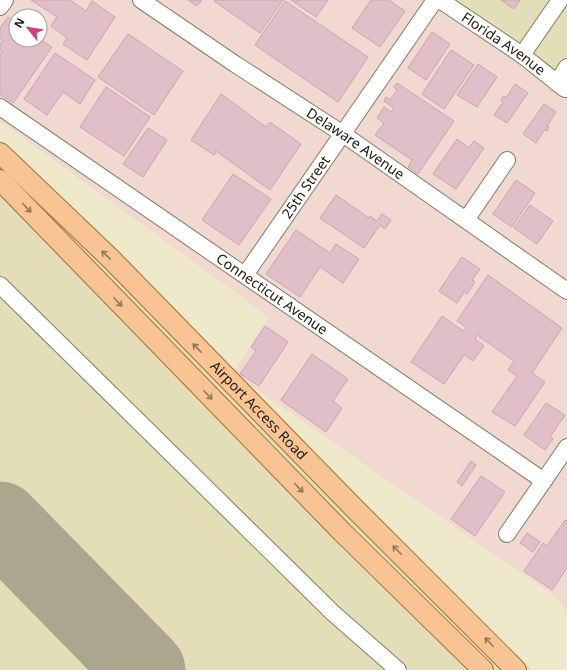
<svg xmlns="http://www.w3.org/2000/svg" width="567" height="670" viewBox="0 0 567 670" font-family="'Noto Sans',sans-serif">
  <rect width="100%" height="100%" fill="#eee9cb"/>
  <!-- built -->
  <g fill="#e4deb8">
    <polygon points="431,0 567,0 567,92"/>
    <polygon points="0,145 391,534 532,670 0,670"/>
  </g>
  <!-- industrial -->
  <path fill="#f1d8d0" fill-rule="evenodd" d="M0,0h431l136,92v518l-17,-17 -317,-220 36,-56 -269,-196zM16,16h24v24h-24z"/>
  <g fill="none" stroke-linecap="round" stroke-linejoin="round">
    <!-- runway -->
    <polyline stroke="#aba78f" stroke-width="81" points="0,522 145,670"/>
  </g>
  <!-- building -->
  <g fill="#e0bfc9" stroke="#c6a6af">
    <polygon points="31,0 70,0 86,11 92,1 115,17 87,60 63,44 67,38 51,26 57,17"/>
    <polygon points="188,0 202,0 197,6"/>
    <polygon points="215,0 283,0 260,33 214,1"/>
    <polygon points="291,0 328,0 316,17"/>
    <polygon points="371,0 389,0 405,11 380,47 352,28"/>
    <polygon points="501,0 520,0 514,9"/>
    <polygon points="285,1 368,57 338,102 255,45"/>
    <polygon points="8,17 16,23 16,40 40,39 52,47 13,103 0,94 0,55 2,52 0,50 0,44 3,40 0,38 0,28"/>
    <polygon points="432,32 450,44 426,80 408,68"/>
    <polygon points="128,34 183,71 154,115 98,77"/>
    <polygon points="451,50 474,65 444,109 422,94"/>
    <polygon points="55,53 95,80 80,104 63,92 47,115 24,99"/>
    <polygon points="478,64 497,77 477,107 457,95"/>
    <polygon points="397,83 454,121 418,174 408,167 412,160 375,135 384,123 377,118 384,107 391,112 394,108 384,101 386,97 390,100 397,90 394,87"/>
    <polygon points="515,84 528,93 507,123 494,115 503,102 501,100 504,96 506,98"/>
    <polygon points="106,87 150,117 124,156 80,127"/>
    <polygon points="221,94 266,127 270,122 301,144 270,190 216,151 214,155 191,140"/>
    <polygon points="544,104 556,112 547,126 549,127 547,131 544,130 536,143 523,134"/>
    <polygon points="148,128 167,140 143,177 123,164"/>
    <polygon points="457,139 469,148 474,141 484,148 456,189 433,174"/>
    <polygon points="233,174 271,199 239,245 202,220"/>
    <polygon points="516,180 535,193 512,227 493,214"/>
    <polygon points="336,195 369,218 370,216 377,221 382,214 391,220 385,229 380,225 364,248 320,218"/>
    <polygon points="530,205 553,221 537,244 514,228"/>
    <polygon points="296,230 330,253 336,244 359,259 343,283 320,267 300,297 266,274"/>
    <polygon points="462,257 480,269 472,280 475,282 467,294 464,292 457,303 439,291"/>
    <polygon points="488,275 562,328 532,373 545,382 515,426 492,412 517,376 508,370 514,361 477,335 475,339 484,346 473,361 464,355 444,384 411,362 442,316 463,331 466,327 457,321"/>
    <polygon points="265,326 288,342 259,386 240,374 256,351 251,347"/>
    <polygon points="312,354 348,379 333,401 342,408 326,432 281,400"/>
    <polygon points="546,403 565,415 550,437 553,439 545,450 524,435"/>
    <polygon points="471,461 476,465 462,486 457,482"/>
    <polygon points="481,476 505,492 475,536 451,519"/>
    <polygon points="565,520 567,521 567,568 552,590 524,571 543,543 547,546"/>
    <polygon points="527,533 540,542 533,552 520,543"/>
  </g>
  <g fill="none" stroke-linecap="round" stroke-linejoin="round">
    <defs>
      <g id="minor">
        <path id="s1" d="M141,0l94,64 108,70 224,157"/>
        <path id="s2" d="M440,0l82,55 43,34"/>
        <polyline points="0,7 5,0"/>
        <polyline points="522,55 560,0"/>
        <polyline points="557,83 567,67"/>
        <path id="s3" d="M0,107l544,374"/>
        <polyline points="466,220 507,160"/>
        <path id="s4" d="M245,275l190,-275"/>
        <polyline points="0,285 333,613 398,670"/>
        <polyline points="507,534 567,447"/>
      </g>
      <g id="major">
        <path id="s5" d="M0,153l112,107 243,249 161,161"/>
        <polyline points="0,180 342,532 483,670"/>
      </g>
    </defs>
    <!-- minor casing -->
    <use href="#minor" stroke="#837f64" stroke-width="18"/>
    <!-- major casing -->
    <use href="#major" stroke="#a86e37" stroke-width="22"/>
    <!-- minor -->
    <use href="#minor" stroke="#fff" stroke-width="16"/>
    <!-- major -->
    <use href="#major" stroke="#f8c494" stroke-width="20"/>
  </g>
  <!-- one-way arrows -->
  <defs><path id="oneway-shaft" d="M-6 0H5M1.5-3L5.5 0L1.5 3" fill="none" stroke-width="1.6" stroke-linecap="round" stroke-linejoin="round"/></defs>
  <g stroke="#947757">
    <use href="#oneway-shaft" transform="translate(27 208) rotate(46)"/>
    <use href="#oneway-shaft" transform="translate(106 255) rotate(-136)"/>
    <use href="#oneway-shaft" transform="translate(118 302) rotate(46)"/>
    <use href="#oneway-shaft" transform="translate(197 348) rotate(-134)"/>
    <use href="#oneway-shaft" transform="translate(208 395) rotate(46)"/>
    <use href="#oneway-shaft" transform="translate(299 488) rotate(46)"/>
    <use href="#oneway-shaft" transform="translate(397 550) rotate(-135)"/>
    <use href="#oneway-shaft" transform="translate(489 642) rotate(-135)"/>
  </g>
  <g text-anchor="middle" stroke-width="3" stroke-linejoin="round" paint-order="stroke">
    <!-- street labels -->
    <g font-size="14" fill="#1a180d" stroke="#fff">
      <text dy="5" stroke="none"><textPath href="#s2" startOffset="77">Florida Avenue</textPath></text>
      <text dy="5" stroke="none"><textPath href="#s1" startOffset="258">Delaware Avenue</textPath></text>
      <text dy="5" stroke="none"><textPath href="#s4" startOffset="107">25th Street</textPath></text>
      <text dy="5" stroke="none"><textPath href="#s3" startOffset="330">Connecticut Avenue</textPath></text>
      <text dy="5" stroke="none"><textPath href="#s5" startOffset="365">Airport Access Road</textPath></text>
    </g>
  </g>
  <!-- north arrow -->
  <g transform="translate(28 28) rotate(300)"><circle r="19" fill="#ffffff" stroke="#a3a39e"/>
  <path d="M0-3L7 15L0 10L-7 15Z" fill="#ca417d"/>
  <text y="-6" font-size="11" font-weight="bold" text-anchor="middle" fill="#1a180d">N</text>
  </g>
</svg>
